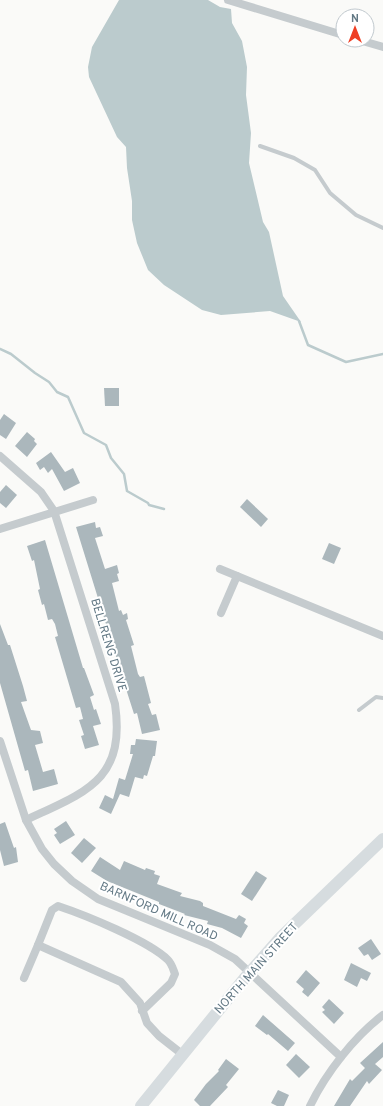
<svg xmlns="http://www.w3.org/2000/svg" width="383" height="1106" viewBox="0 0 383 1106" font-family="Overpass,sans-serif">
  <rect width="100%" height="100%" fill="#fafaf8"/>
  <!-- water -->
  <polygon fill="#bbcbcd" points="119,0 208,0 220,7 231,9 232,23 242,41 247,67 246,95 251,133 249,163 263,222 269,232 283,296 301,322 270,311 221,315 202,310 164,285 148,270 137,243 132,220 132,201 127,168 126,147 117,137 89,77 88,67 92,47"/>
  <g fill="none" stroke-linecap="round" stroke-linejoin="round">
    <!-- stream -->
    <g stroke="#bbcbcd" stroke-width="2.5">
      <polyline points="299,321 308,345 346,362 383,354"/>
      <polyline points="0,349 11,354 35,373 49,382 57,392 68,397 84,433 106,445 111,458 124,474 127,491 148,503 149,505 164,509"/>
    </g>
  </g>
  <!-- building -->
  <g fill="#abb7bc">
    <polygon points="104,388 119,388 119,406 105,406"/>
    <polygon points="4,414 16,423 6,439 0,435 0,420"/>
    <polygon points="27,432 35,439 34,441 37,444 27,457 15,446"/>
    <polygon points="51,452 65,472 73,468 80,483 64,491 52,469 48,473 44,467 40,470 36,463"/>
    <polygon points="6,485 17,495 6,508 0,503 0,492"/>
    <polygon points="247,499 268,519 261,527 240,507"/>
    <polygon points="95,522 96,528 100,527 103,536 95,538 105,569 117,565 119,573 117,574 119,581 112,583 119,611 121,610 123,615 127,613 128,619 126,620 134,645 131,646 138,674 140,677 144,676 151,703 148,704 152,715 156,714 160,730 142,734 137,713 134,714 127,692 76,527"/>
    <polygon points="45,540 83,668 84,668 94,695 90,697 94,710 96,709 101,724 93,726 99,745 85,749 81,736 84,735 79,720 83,719 80,707 76,708 55,637 58,636 55,624 52,619 48,620 44,604 42,605 38,590 40,589 34,560 32,561 27,546"/>
    <polygon points="329,543 341,548 334,564 322,559"/>
    <polygon points="0,624 8,645 10,645 23,686 27,701 21,702 31,730 40,731 43,743 35,745 43,772 54,769 58,784 33,791 28,770 25,771 0,683"/>
    <polygon points="136,739 157,741 155,756 153,756 147,776 144,775 143,779 135,777 129,797 120,794 111,814 99,808 105,795 113,799 119,778 125,780 133,754 130,754 131,745 135,745"/>
    <polygon points="66,821 75,835 60,844 54,835 57,833 54,829"/>
    <polygon points="5,822 14,848 16,847 18,862 4,866 0,850 0,824"/>
    <polygon points="84,838 96,848 82,863 71,853"/>
    <polygon points="100,857 120,870 124,861 145,870 146,868 155,871 154,874 160,876 157,884 182,893 180,896 200,901 203,903 203,906 236,919 239,915 246,919 244,923 248,926 241,938 222,928 207,924 208,921 184,915 185,914 159,904 159,902 107,881 91,871"/>
    <polygon points="256,871 267,878 252,901 241,894"/>
    <polygon points="371,939 381,954 372,960 368,954 364,956 358,948"/>
    <polygon points="351,963 371,973 367,981 361,978 357,987 344,980"/>
    <polygon points="306,970 320,983 308,997 302,992 304,989 296,982"/>
    <polygon points="329,999 344,1013 334,1024 322,1012 325,1010 322,1007"/>
    <polygon points="263,1015 295,1043 288,1051 268,1034 267,1035 255,1026"/>
    <polygon points="383,1042 383,1057 375,1064 382,1070 369,1084 367,1081 350,1106 334,1106 350,1079 352,1081 365,1068 360,1063"/>
    <polygon points="296,1054 310,1067 299,1078 286,1065"/>
    <polygon points="226,1059 239,1069 226,1085 228,1087 210,1106 200,1106 194,1100 206,1084 219,1071 218,1070"/>
    <polygon points="278,1090 289,1095 284,1106 277,1106 271,1103"/>
  </g>
  <g fill="none" stroke-linecap="round" stroke-linejoin="round">
    <!-- service -->
    <g stroke="#c5cbce" stroke-width="4">
      <polyline points="260,146 294,158 315,170 330,193 356,215 383,228"/>
      <polyline points="359,710 376,697 383,698"/>
    </g>
    <!-- minor -->
    <g stroke="#c5cbce" stroke-width="8">
      <polyline points="228,0 343,35"/>
      <polyline points="359,40 383,47"/>
      <path d="M0,456l41,36 13,19 61,193c11,77 -30,88 -89,116"/>
      <polyline points="0,529 93,500"/>
      <polyline points="220,569 383,636"/>
      <polyline points="221,613 237,576"/>
      <polyline points="0,741 26,820 42,849 54,864 72,881 98,899 210,945 235,959 341,1057"/>
      <polyline points="24,978 38,945"/>
      <path d="M142,1011l29,-28 4,-9c-2,-5 -3,-10 -7,-14 -19,-19 -83,-45 -110,-54l-6,4 -14,35 83,37 19,21 7,20 12,13 23,18"/>
      <path d="M310,1106c16,-33 44,-69 73,-91"/>
    </g>
    <!-- primary -->
    <polyline stroke="#d6dcdf" stroke-width="12" points="141,1106 244,979 281,937 383,839"/>
  </g>
  <g text-anchor="middle" stroke-width="4" stroke-linejoin="round" paint-order="stroke">
    <!-- street labels -->
    <g font-size="12" fill="#637985" stroke="#fff">
      <text transform="translate(109 645) rotate(73)" y="4">BELLRENG DRIVE</text>
      <text transform="translate(159 911) rotate(24)" y="4">BARNFORD MILL ROAD</text>
      <text transform="translate(256 968) rotate(-48)" y="4">NORTH MAIN STREET</text>
    </g>
  </g>
  <!-- north arrow -->
  <g transform="translate(355 28)"><circle r="19" fill="#ffffff" stroke="#c1c9ce"/>
  <path d="M0-3L7 15L0 10L-7 15Z" fill="#ef3e23"/>
  <text y="-6" font-size="11" font-weight="bold" text-anchor="middle" fill="#637985">N</text>
  </g>
</svg>
